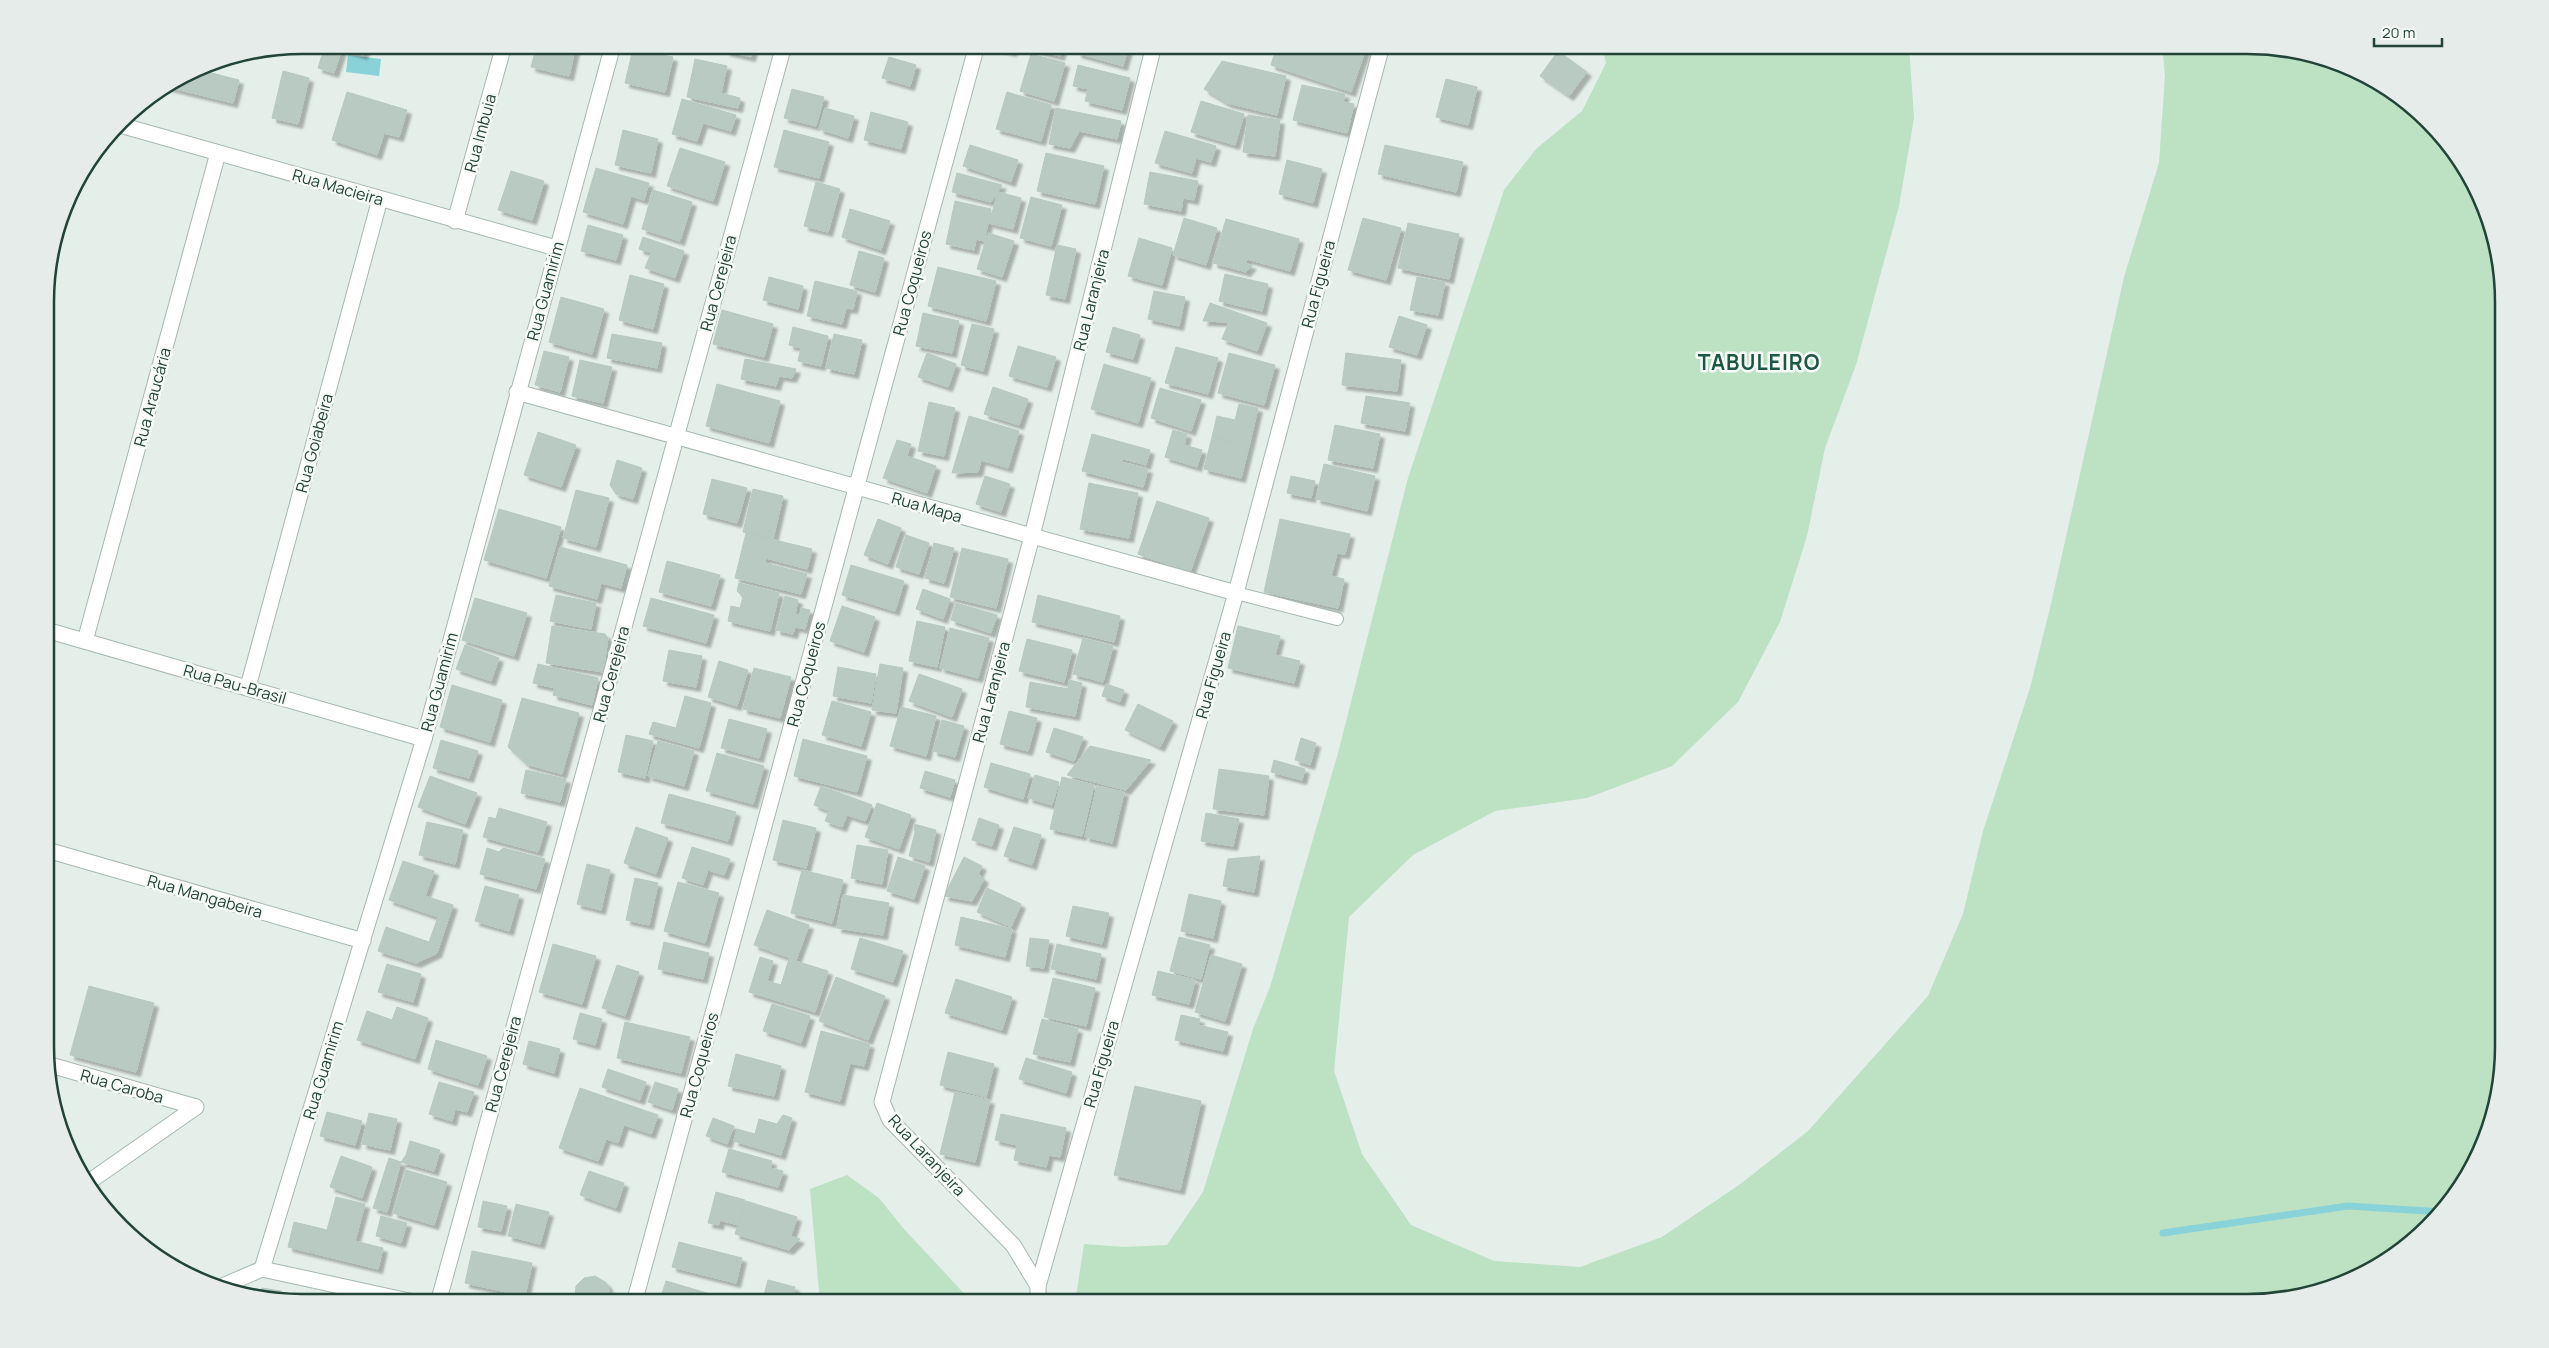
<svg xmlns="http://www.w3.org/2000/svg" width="2549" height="1348" viewBox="0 0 2549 1348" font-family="Manrope,sans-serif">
  <defs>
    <filter id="shadow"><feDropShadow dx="4.5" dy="4.5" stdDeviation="1" flood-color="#0004"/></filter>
  </defs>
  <rect width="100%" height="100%" fill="#e4efe9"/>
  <!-- green -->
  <g fill="#bce1c3">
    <path d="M1602,45h307l5,73 -15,88 -43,159 -31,83 -18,88 -27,86 -42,80 -66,64 -85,32 -92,13 -82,44 -64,62 -15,154 28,83 49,71 83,36 86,6 82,-30 77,-52 69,-54 120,-135 35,-82 20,-83 47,-143 21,-84 73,-327 35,-114 6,-87 -3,-31c50,0 102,-3 151,9 73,17 142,81 171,149 9,20 12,44 18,66l2,777 -9,66 -18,48 -37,56 -50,44 -61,29 -65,13 -1189,1 9,-59 41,3 42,-2 36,-53 50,-163 17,-42 68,-234 70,-275 96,-288 32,-41 46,-38 24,-48z"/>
    <polygon points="847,1175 879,1198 903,1228 973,1303 820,1303 810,1189"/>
  </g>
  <!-- water -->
  <polygon fill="#89d3d8" points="348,55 381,59 379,76 346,72"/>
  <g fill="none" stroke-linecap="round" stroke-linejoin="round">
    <!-- stream -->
    <polyline stroke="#89d3d8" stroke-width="7" points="2163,1233 2348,1206 2443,1212"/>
  </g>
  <!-- building -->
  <g fill="#b9cac2" stroke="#b6c9c0" filter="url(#shadow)">
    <polygon points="325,45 366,45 363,55 342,49 334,73 318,68"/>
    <polygon points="537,45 576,45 569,76 531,67"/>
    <polygon points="726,45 754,45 751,57 725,51"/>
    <polygon points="995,45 1014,45 1012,52 994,47"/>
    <polygon points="1024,45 1063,45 1060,56 1024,47"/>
    <polygon points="1079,45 1129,45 1123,66 1077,53"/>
    <polygon points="1277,45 1357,45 1366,48 1351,92 1271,65"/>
    <polygon points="633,49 673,57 665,92 625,83"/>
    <polygon points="1558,51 1587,72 1569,96 1540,76"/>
    <polygon points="1031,54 1065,63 1054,101 1020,91"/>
    <polygon points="889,57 916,65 910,86 882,78"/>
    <polygon points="695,59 727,66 721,93 740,98 738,108 687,97"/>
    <polygon points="1222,61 1286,76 1277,115 1227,103 1204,89"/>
    <polygon points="1078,65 1130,78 1122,110 1085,101 1088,89 1073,86"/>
    <polygon points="196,69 239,80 233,103 168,87"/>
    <polygon points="283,71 309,78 298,124 272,118"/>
    <polygon points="1446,79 1477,87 1468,125 1436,117"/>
    <polygon points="1302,85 1345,94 1343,102 1354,104 1347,133 1293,120"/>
    <polygon points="792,89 824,97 816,126 784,118"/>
    <polygon points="347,92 407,110 399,137 384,133 377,155 332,140"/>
    <polygon points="1007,92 1051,105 1041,141 996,129"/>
    <polygon points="682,99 736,115 731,131 703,123 697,141 672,134"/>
    <polygon points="1201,101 1244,114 1235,145 1191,132"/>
    <polygon points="825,108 854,116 848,138 819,129"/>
    <polygon points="1056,108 1121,121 1117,139 1079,131 1070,148 1049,144"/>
    <polygon points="871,112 908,122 901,149 864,140"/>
    <polygon points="1248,115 1280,120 1275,156 1243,152"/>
    <polygon points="623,130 658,139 651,173 615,165"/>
    <polygon points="784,130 829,142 819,178 774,167"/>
    <polygon points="1165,131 1216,146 1211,162 1196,158 1192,173 1155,163"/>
    <polygon points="970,145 1018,160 1011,182 963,166"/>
    <polygon points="1385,145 1463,162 1456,192 1378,174"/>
    <polygon points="680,148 725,162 713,201 667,186"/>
    <polygon points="1046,153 1104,166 1095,204 1037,191"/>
    <polygon points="1287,160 1322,169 1313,203 1279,194"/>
    <polygon points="596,168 649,183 644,200 631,196 623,224 583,212"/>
    <polygon points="511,171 544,181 532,220 498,210"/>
    <polygon points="1150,172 1198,181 1194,200 1183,198 1181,211 1144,204"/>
    <polygon points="957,173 1002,185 991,202 952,192"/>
    <polygon points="816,182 840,189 828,232 804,226"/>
    <polygon points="653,190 692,202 680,241 642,229"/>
    <polygon points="998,192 1021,198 1013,229 989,223"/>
    <polygon points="1031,197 1062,205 1051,246 1020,238"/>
    <polygon points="955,201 991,209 984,241 976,239 974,250 946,244"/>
    <polygon points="850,209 890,221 881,250 842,237"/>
    <polygon points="1184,218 1217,228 1206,265 1173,255"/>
    <polygon points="1363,218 1401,228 1386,280 1348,270"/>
    <polygon points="1226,219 1299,239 1290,271 1247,259 1246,264 1252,265 1246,272 1213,263"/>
    <polygon points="1408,223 1459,234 1449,279 1398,268"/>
    <polygon points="588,225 623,235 616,260 581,251"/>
    <polygon points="988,233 1014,241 1002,277 977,269"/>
    <polygon points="643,237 684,251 675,278 645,268 651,253 639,249"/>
    <polygon points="1139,238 1172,248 1162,285 1128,276"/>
    <polygon points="1057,245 1076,249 1065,299 1046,295"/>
    <polygon points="859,251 884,258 875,292 850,285"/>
    <polygon points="938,267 996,281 986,321 928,306"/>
    <polygon points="1225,274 1268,284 1262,311 1219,301"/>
    <polygon points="630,275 664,284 653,329 619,320"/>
    <polygon points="769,277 803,286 798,309 763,300"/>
    <polygon points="1417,277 1445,282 1438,315 1410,310"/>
    <polygon points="815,281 857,291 853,309 846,308 842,324 807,316"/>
    <polygon points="1154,291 1185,297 1179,326 1148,319"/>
    <polygon points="561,297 604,309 592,354 549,342"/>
    <polygon points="1210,303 1267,323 1257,351 1222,339 1229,322 1203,321"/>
    <polygon points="722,310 773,324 764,357 713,344"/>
    <polygon points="923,313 959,321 952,353 916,346"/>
    <polygon points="1399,316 1427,325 1417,355 1389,347"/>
    <polygon points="972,324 994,329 983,371 961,365"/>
    <polygon points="793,327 828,336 821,366 798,361 801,348 789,345"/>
    <polygon points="1113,327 1140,335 1133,359 1106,352"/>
    <polygon points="612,334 662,343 657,368 607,358"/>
    <polygon points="834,334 862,340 854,374 826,368"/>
    <polygon points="1018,346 1056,357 1047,387 1009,376"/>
    <polygon points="1176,347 1218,358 1208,394 1165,383"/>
    <polygon points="544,351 569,357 560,392 535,385"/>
    <polygon points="927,353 956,364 948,387 918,377"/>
    <polygon points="1229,353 1275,365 1264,405 1218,393"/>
    <polygon points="1346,353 1401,360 1397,391 1342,385"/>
    <polygon points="745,359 796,369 792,378 779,376 776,386 741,379"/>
    <polygon points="580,360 612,367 603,403 572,396"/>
    <polygon points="1104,364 1151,378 1138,423 1091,409"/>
    <polygon points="717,384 780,401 769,443 706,426"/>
    <polygon points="993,387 1028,399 1019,425 984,414"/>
    <polygon points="1160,388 1201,400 1191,431 1151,418"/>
    <polygon points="1366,396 1410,403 1405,431 1361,423"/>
    <polygon points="929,402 955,408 944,456 918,451"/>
    <polygon points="1239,404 1258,408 1249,446 1212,437 1217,416 1235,420"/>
    <polygon points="969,416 1019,431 1008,468 981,460 978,472 952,473"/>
    <polygon points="1335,425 1380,434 1373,468 1328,460"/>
    <polygon points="1173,430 1187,434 1184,445 1202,450 1197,467 1165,457"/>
    <polygon points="538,432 576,445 561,487 524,475"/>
    <polygon points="1092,434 1150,450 1146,465 1124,459 1121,462 1148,469 1143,487 1082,471"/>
    <polygon points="1212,437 1249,446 1241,478 1204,469"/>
    <polygon points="897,440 911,444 907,456 936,466 927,493 883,478"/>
    <polygon points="617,460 642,468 633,499 616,494 610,485"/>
    <polygon points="1324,464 1375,476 1367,511 1316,499"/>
    <polygon points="985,476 1010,484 1001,512 976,504"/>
    <polygon points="1291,476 1315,481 1311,498 1287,493"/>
    <polygon points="712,479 747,488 737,523 703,514"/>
    <polygon points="1089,483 1138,493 1129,538 1080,529"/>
    <polygon points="753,489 783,496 773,539 743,532"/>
    <polygon points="576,490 609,498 596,547 563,538"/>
    <polygon points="1157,501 1209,518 1190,572 1138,554"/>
    <polygon points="499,509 561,527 546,578 484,560"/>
    <polygon points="878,519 901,528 888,564 864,555"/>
    <polygon points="1280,519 1350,534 1345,554 1337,553 1331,576 1344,579 1338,608 1264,592"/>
    <polygon points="746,533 812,549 807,569 766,558 765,563 807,574 801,594 735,578"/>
    <polygon points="906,535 929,543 919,574 896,567"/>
    <polygon points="934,543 954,548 944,583 925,578"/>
    <polygon points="560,547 627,565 621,588 601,583 597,599 549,586"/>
    <polygon points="962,548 1008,559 996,608 950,597"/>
    <polygon points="667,561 720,575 711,606 659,592"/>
    <polygon points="851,565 904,581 895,611 842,595"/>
    <polygon points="739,583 779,593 770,631 728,621 731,606 740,608 743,597 737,591"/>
    <polygon points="923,589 950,599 943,619 916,609"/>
    <polygon points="556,595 596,603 591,629 550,621"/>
    <polygon points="1038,595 1120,616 1114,642 1032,622"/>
    <polygon points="785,596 798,600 795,614 800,615 801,608 810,610 805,629 795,627 793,634 776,630"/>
    <polygon points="475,598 527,613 514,656 462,640"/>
    <polygon points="651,598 714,615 706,643 643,626"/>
    <polygon points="956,603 997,615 991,633 951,620"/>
    <polygon points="842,606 875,617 864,652 830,641"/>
    <polygon points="917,621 945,627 937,667 909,661"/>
    <polygon points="552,626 605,634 608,638 603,672 546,663"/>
    <polygon points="1238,626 1280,636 1275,655 1300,661 1294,683 1228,668"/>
    <polygon points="950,628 989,638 978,678 940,668"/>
    <polygon points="1083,638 1113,646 1103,682 1073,674"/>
    <polygon points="1027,639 1072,650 1064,682 1019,671"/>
    <polygon points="465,645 499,658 491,681 456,669"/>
    <polygon points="669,650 702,656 696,687 663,681"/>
    <polygon points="719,661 748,670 737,706 708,697"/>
    <polygon points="538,664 598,678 592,705 553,695 555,688 533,683"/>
    <polygon points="880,664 903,668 896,713 872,710"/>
    <polygon points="838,667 876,674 871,703 833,696"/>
    <polygon points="754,668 791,677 780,718 743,709"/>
    <polygon points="919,674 962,689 952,717 909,701"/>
    <polygon points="1069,680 1082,683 1075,716 1026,707 1030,682 1068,689"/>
    <polygon points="1106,684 1124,690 1120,702 1102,696"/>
    <polygon points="452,685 502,700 490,742 440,727"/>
    <polygon points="685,696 711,703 699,748 649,734 653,722 676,728"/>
    <polygon points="522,698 579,713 562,774 526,764 508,747"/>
    <polygon points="832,701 871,712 861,746 822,735"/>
    <polygon points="1138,704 1173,721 1160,747 1125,730"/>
    <polygon points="901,707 936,716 926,756 890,746"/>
    <polygon points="1009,711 1037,718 1028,751 1000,744"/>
    <polygon points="729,719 767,729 759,758 721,748"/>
    <polygon points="942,720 964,726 955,757 933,751"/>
    <polygon points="1054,728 1083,737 1074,761 1046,752"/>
    <polygon points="626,735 653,741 645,778 618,772"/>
    <polygon points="1301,738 1316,743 1310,765 1295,760"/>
    <polygon points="803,739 867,756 857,792 794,776"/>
    <polygon points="441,740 478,751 469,778 433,768"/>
    <polygon points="658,741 694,751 684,786 648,776"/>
    <polygon points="1090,746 1151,760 1126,790 1067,775"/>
    <polygon points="717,753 764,766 753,804 706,791"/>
    <polygon points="1274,760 1305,769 1302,780 1271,772"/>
    <polygon points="991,763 1030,774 1023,799 984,787"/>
    <polygon points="1219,769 1269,776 1264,815 1213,809"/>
    <polygon points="526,770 566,779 560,802 521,793"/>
    <polygon points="925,771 955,780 950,797 920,788"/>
    <polygon points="1035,775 1059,782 1052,805 1028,798"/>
    <polygon points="430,776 477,793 465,824 418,807"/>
    <polygon points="1062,777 1094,785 1082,836 1050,829"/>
    <polygon points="821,786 872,805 865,821 847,815 842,827 825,821 829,811 814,805"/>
    <polygon points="1097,786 1124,792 1112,843 1085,837"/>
    <polygon points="669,794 736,812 728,841 661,823"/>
    <polygon points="877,803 911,815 899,849 865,837"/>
    <polygon points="499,808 547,822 538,852 483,837 489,817 496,819"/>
    <polygon points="1206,813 1239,819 1233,846 1201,841"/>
    <polygon points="979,818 999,825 992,846 972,840"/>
    <polygon points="783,820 816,828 806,868 773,860"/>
    <polygon points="427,822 463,830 455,864 419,855"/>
    <polygon points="914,824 936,830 929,862 909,856 915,832"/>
    <polygon points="636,827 668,838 656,874 624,863"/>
    <polygon points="1014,827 1041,835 1032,865 1004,856"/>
    <polygon points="857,845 888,850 882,884 851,878"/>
    <polygon points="692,847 730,859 724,875 708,870 703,885 682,878"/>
    <polygon points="487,848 499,852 503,848 545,859 536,889 480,874"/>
    <polygon points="1260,856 1254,892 1223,886 1228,859"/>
    <polygon points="898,857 925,866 914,899 887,891"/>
    <polygon points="964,857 982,866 978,874 984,879 972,901 944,896"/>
    <polygon points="403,861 434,871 425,896 453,905 437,953 416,963 378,951 386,927 429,942 438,917 389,900"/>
    <polygon points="587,864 610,870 601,910 577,904"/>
    <polygon points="802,870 843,880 832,923 791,913"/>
    <polygon points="635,878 658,883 649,925 626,920"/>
    <polygon points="678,882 719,893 705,943 664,931"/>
    <polygon points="485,886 519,895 509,931 475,921"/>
    <polygon points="987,888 1021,904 1011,927 977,912"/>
    <polygon points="1189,894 1221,901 1213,938 1181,931"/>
    <polygon points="843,895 889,903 883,935 837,928"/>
    <polygon points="1073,906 1109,913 1102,944 1066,936"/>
    <polygon points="767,910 809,925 796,960 754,945"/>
    <polygon points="961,917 1012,929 1005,957 955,945"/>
    <polygon points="1179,937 1210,945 1201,979 1170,971"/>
    <polygon points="860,938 903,951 893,982 851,969"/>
    <polygon points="1030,938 1049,940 1044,968 1026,966"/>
    <polygon points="664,942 709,953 703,979 658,969"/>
    <polygon points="553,944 596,956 582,1004 539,992"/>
    <polygon points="1057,944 1101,954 1096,979 1051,969"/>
    <polygon points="1211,955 1242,964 1225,1021 1195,1012"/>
    <polygon points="760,957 773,961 767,981 781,985 789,959 828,971 815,1012 749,992"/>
    <polygon points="387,964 421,974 413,1002 378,992"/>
    <polygon points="617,965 639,972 625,1016 602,1008"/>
    <polygon points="1158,971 1195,980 1189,1004 1152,995"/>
    <polygon points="836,977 885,996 868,1040 819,1021"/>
    <polygon points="1053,978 1095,988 1086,1026 1044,1017"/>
    <polygon points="956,979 1012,997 1002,1030 945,1013"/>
    <polygon points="89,986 154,1003 136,1072 70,1055"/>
    <polygon points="772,1004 810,1016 801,1043 763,1031"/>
    <polygon points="397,1007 428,1018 415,1059 357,1040 367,1011 392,1020"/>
    <polygon points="580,1013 602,1019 595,1045 573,1039"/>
    <polygon points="1181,1015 1200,1019 1198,1025 1228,1032 1223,1051 1175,1040"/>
    <polygon points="1042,1019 1078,1029 1070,1062 1033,1054"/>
    <polygon points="625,1022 690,1037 681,1073 617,1058"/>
    <polygon points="821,1031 870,1044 864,1066 850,1063 840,1101 805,1092"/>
    <polygon points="436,1040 487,1056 478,1085 428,1069"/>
    <polygon points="529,1041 560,1049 554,1073 523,1064"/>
    <polygon points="948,1052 994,1064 986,1097 940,1085"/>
    <polygon points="736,1054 781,1066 774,1096 728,1086"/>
    <polygon points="1026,1058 1072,1072 1066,1093 1019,1079"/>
    <polygon points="608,1069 646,1082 640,1100 602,1087"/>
    <polygon points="439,1082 474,1092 467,1112 455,1109 452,1121 429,1114"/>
    <polygon points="655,1082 678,1089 672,1110 648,1102"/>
    <polygon points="1135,1086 1201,1101 1180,1190 1114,1175"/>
    <polygon points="580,1088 658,1115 651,1134 624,1125 618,1143 606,1139 598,1161 559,1148"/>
    <polygon points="955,1092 990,1100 975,1162 940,1154"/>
    <polygon points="327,1112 362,1121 355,1145 320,1136"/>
    <polygon points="369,1113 397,1119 390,1150 362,1144"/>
    <polygon points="1001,1114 1066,1128 1060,1157 1049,1155 1046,1167 1014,1160 1017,1145 995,1140"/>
    <polygon points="783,1115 792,1118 781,1155 734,1141 737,1129 755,1134 759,1119 777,1124"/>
    <polygon points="713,1118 734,1126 727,1144 706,1136"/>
    <polygon points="410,1141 440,1150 434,1171 401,1162 406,1155"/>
    <polygon points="729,1149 772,1161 770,1168 783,1171 778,1187 722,1172"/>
    <polygon points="341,1156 372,1167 362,1198 330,1187"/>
    <polygon points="389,1158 401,1162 387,1212 373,1208"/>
    <polygon points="406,1170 447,1182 434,1225 393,1213"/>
    <polygon points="589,1171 624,1183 616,1208 580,1195"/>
    <polygon points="716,1192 745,1200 738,1225 720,1220 719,1225 708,1223"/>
    <polygon points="336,1197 365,1204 355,1241 383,1248 378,1269 288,1247 294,1222 327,1230"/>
    <polygon points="483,1201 507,1206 501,1231 478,1227"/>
    <polygon points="746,1201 797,1217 791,1236 800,1239 789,1250 735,1234"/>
    <polygon points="516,1204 549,1212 540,1244 508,1236"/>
    <polygon points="381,1216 407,1223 401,1243 376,1236"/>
    <polygon points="679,1242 742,1258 736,1283 672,1267"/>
    <polygon points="472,1251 532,1263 525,1296 465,1283"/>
    <polygon points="595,1276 605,1282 608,1286 609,1292 606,1303 577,1303 575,1297 576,1286 584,1278"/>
    <polygon points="768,1280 795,1287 791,1303 762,1303"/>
    <polygon points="666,1281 717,1296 715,1303 659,1303"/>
    <polygon points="262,1288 281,1291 279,1300 260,1298"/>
  </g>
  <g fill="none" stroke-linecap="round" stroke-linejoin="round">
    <defs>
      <polyline id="service" points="1236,593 1337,619"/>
      <g id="minor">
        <polyline points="120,125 556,248"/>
        <polyline points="455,221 504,45"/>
        <polyline points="517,392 1236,593"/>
        <polyline points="46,630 424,739"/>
        <polyline points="85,641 218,153"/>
        <polyline points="248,687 380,199"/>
        <polyline points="47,850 363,941"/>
        <polyline points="47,1064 196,1107"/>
        <polyline points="86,1184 196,1107"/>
        <polyline points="262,1269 418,1303"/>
        <polyline points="1038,1286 1013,1245 890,1120 882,1102 1032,536 1154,45"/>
        <polyline points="218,1288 262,1269 424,739 613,45"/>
        <polyline points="438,1303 784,45"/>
        <polyline points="634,1303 977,45"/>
        <polyline points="1038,1303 1038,1286 1236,593 1382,45"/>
      </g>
    </defs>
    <!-- service casing -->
    <use href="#service" stroke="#a6b8b0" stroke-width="14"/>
    <!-- minor casing -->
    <use href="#minor" stroke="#a6b8b0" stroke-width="17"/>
    <!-- service -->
    <use href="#service" stroke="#fff" stroke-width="12"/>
    <!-- minor -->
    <use href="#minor" stroke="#fff" stroke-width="15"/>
  </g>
  <g text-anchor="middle" stroke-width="5" stroke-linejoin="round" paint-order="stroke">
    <!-- street labels -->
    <g font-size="16" fill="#224337" stroke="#f6fbf8">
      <text transform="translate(480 133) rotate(-75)" y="6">Rua Imbuia</text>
      <text transform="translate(338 187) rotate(16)" y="6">Rua Macieira</text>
      <text transform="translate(718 283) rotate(-75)" y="6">Rua Cerejeira</text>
      <text transform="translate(912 283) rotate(-75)" y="6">Rua Coqueiros</text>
      <text transform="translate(1318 284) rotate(-75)" y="6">Rua Figueira</text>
      <text transform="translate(545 291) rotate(-75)" y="6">Rua Guamirim</text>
      <text transform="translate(1091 300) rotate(-76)" y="6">Rua Laranjeira</text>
      <text transform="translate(152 397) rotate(-75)" y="6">Rua Araucária</text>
      <text transform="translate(314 443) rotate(-75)" y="6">Rua Goiabeira</text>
      <text transform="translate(927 507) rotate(16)" y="6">Rua Mapa</text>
      <text transform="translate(611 674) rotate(-75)" y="6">Rua Cerejeira</text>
      <text transform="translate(806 674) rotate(-75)" y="6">Rua Coqueiros</text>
      <text transform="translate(1213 675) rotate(-74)" y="6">Rua Figueira</text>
      <text transform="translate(439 682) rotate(-75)" y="6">Rua Guamirim</text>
      <text transform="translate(235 684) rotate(16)" y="6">Rua Pau-Brasil</text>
      <text transform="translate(991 692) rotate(-75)" y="6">Rua Laranjeira</text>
      <text transform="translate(205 896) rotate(16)" y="6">Rua Mangabeira</text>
      <text transform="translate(503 1064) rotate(-75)" y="6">Rua Cerejeira</text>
      <text transform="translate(1101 1064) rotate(-74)" y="6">Rua Figueira</text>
      <text transform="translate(699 1065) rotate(-75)" y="6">Rua Coqueiros</text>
      <text transform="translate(323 1070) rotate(-73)" y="6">Rua Guamirim</text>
      <text transform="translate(122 1086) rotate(16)" y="6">Rua Caroba</text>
      <text transform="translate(927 1155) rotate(47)" y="6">Rua Laranjeira</text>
    </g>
    <!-- district labels -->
    <g font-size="21" font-weight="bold" letter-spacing="1" fill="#1b5743" stroke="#f6fbf8">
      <text x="1759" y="370">TABULEIRO</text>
    </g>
  </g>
  <!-- crop -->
  <path d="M0 0H2549V1348H0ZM302 54H2247A248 248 0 0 1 2495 302V1046A248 248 0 0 1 2247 1294H302A248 248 0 0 1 54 1046V302A248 248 0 0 1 302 54Z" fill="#e5ece9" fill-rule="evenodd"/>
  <path fill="none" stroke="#224337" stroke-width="2.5" d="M302 54H2247A248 248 0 0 1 2495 302V1046A248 248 0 0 1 2247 1294H302A248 248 0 0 1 54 1046V302A248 248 0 0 1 302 54Z"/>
  <!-- scale -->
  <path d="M2374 38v8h68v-8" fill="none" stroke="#224337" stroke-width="2.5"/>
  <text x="2382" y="38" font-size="15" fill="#224337" stroke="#f6fbf8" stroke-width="4" paint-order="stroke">20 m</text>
</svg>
